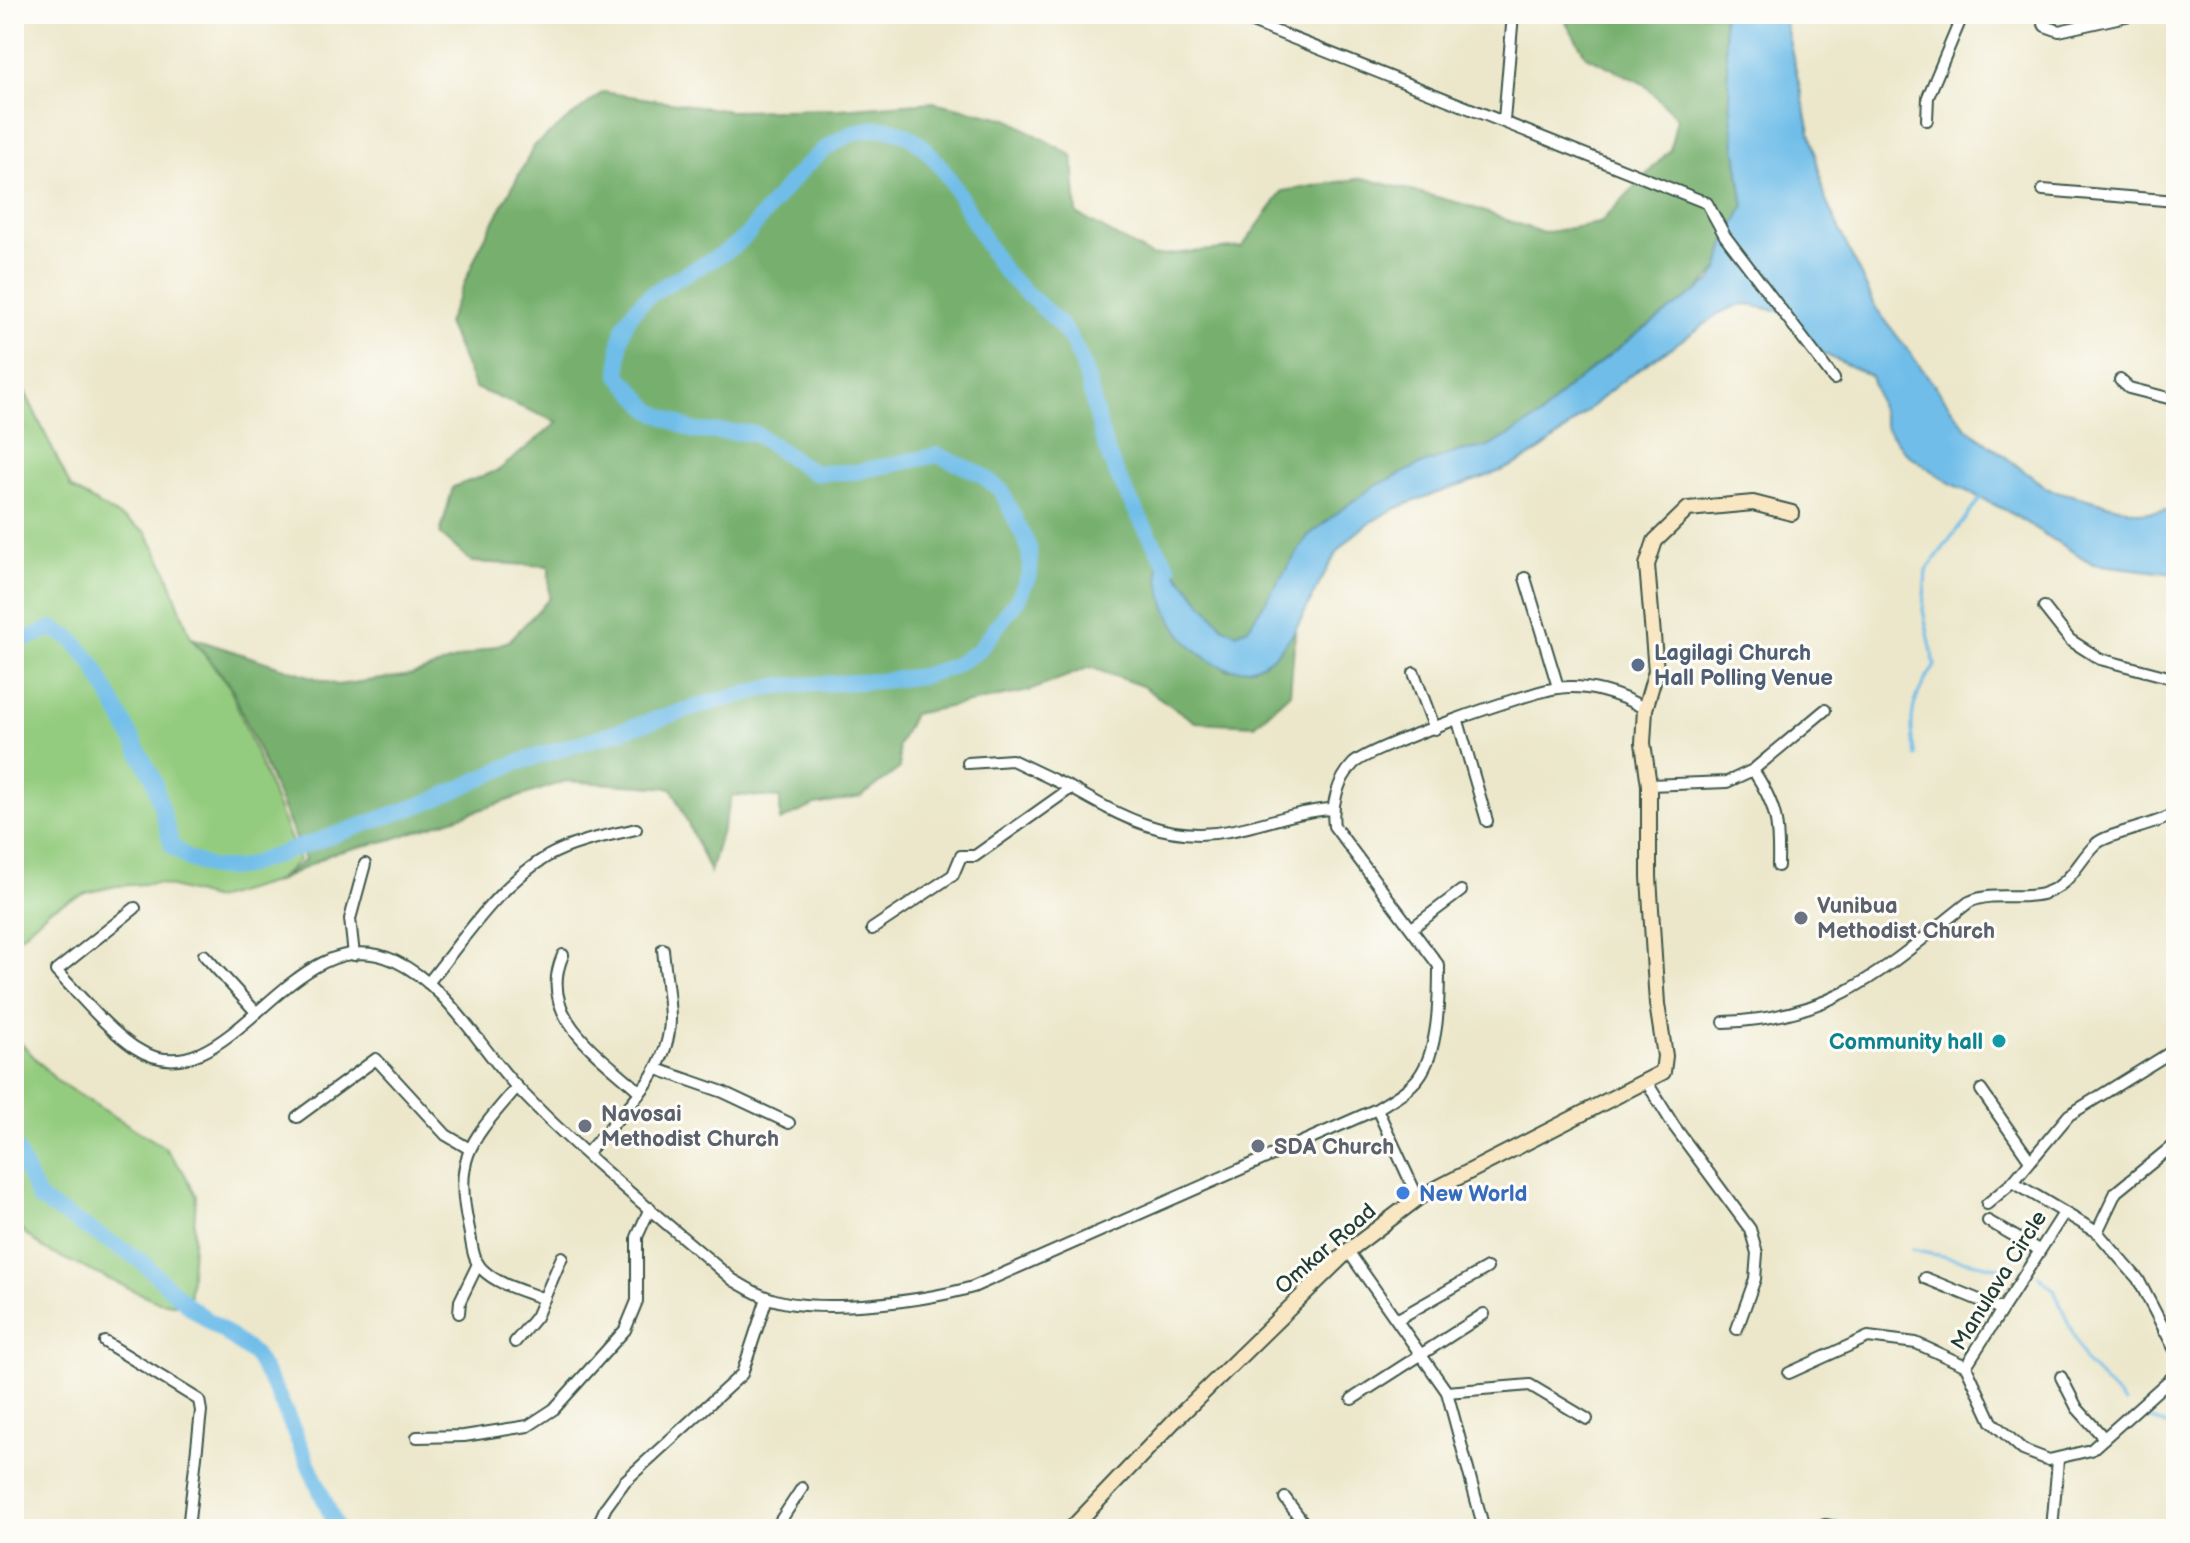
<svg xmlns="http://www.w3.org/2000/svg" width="2190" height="1543" viewBox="0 0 2190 1543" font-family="'Balsamiq Sans',sans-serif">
  <rect width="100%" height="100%" fill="#fdfcf7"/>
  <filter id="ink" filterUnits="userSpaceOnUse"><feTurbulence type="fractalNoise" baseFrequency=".0125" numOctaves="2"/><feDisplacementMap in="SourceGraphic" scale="16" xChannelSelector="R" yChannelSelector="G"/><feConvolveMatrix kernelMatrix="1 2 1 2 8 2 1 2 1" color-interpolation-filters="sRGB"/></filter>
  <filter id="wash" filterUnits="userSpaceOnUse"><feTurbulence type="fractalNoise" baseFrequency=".006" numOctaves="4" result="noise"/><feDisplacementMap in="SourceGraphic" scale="32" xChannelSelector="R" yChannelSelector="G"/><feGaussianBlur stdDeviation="1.8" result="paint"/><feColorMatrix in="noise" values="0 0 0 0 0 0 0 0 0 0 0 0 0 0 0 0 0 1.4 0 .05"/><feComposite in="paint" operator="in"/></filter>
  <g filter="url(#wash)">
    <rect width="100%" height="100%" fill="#ece7ca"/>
    <!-- green -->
    <g fill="#94cc7f" stroke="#5a845a" stroke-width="2">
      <polygon points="14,369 71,488 146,532 164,565 191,638 229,686 299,860 277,881 215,899 157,883 116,886 86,893 50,909 14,942"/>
      <polygon points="14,1036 57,1081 164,1147 183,1171 196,1195 189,1306 159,1302 45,1250 14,1224"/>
    </g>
    <!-- forest -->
    <polygon fill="#77b06e" stroke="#4b7651" stroke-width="2" points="1588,14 1723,14 1732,124 1744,207 1725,243 1719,268 1693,295 1635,335 1564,391 1542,415 1515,432 1488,447 1460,451 1373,487 1282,577 1248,628 1236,633 1223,627 1157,551 1198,651 1227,670 1255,667 1295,633 1290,693 1255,725 1195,722 1142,686 1090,667 1029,691 913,714 898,746 900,768 861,797 815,805 780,821 780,798 732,795 710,872 672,788 566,781 393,839 331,854 274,883 305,860 231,686 192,638 337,685 412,675 509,641 549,599 549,566 472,562 440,534 453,487 499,470 558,422 475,388 447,323 479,249 535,145 603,92 730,111 840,109 933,102 1008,119 1073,156 1077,214 1152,256 1242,247 1283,191 1363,178 1463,204 1543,233 1600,223 1670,150 1677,118 1644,84 1586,56 1566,22"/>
    <!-- water -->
    <path fill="#6fbde9" stroke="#477d8e" stroke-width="2" d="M1723,14h60l43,187 50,107 90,119 82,62 94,24 34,-4v65l-83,-10 -88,-54 -55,-27 -43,-29 -21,-26 -15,-52 -47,-22 -44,-44c-13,0 -24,-5 -36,-5 -19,1 -38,19 -53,29 -26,18 -55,35 -80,56 -31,25 -57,56 -95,74 -56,28 -130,33 -174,83 -29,34 -43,104 -87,120 -33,12 -68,-19 -83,-47 -12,-20 -14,-47 -15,-70l66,77 13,6 12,-5 60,-92 33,-26 32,-23 44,-21 43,-15 28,-4 27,-15 27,-17 22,-24 71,-56 76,-54 8,-13 6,-25 19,-37 -12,-82z"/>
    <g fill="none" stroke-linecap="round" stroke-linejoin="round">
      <!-- stream -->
      <g stroke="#6fbde9" stroke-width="3">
        <path d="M1916,756c-9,-37 -4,-60 19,-90l-12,-56 3,-39 56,-75"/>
        <polyline points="1912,1250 2011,1270"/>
        <polyline points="2038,1275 2054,1290 2086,1363 2125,1403"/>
        <polyline points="2146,1418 2176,1428"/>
      </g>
      <!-- river -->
      <g stroke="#6fbde9" stroke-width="16">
        <path d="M14,644l38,-16 21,12 20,24 60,114 19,68 17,13 24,9h27l194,-68 79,-36 203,-63 60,-15 104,-5 42,-5 30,-9 26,-16 40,-52 12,-26 -1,-25 -28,-58 -22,-17 -41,-18 -83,17 -41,1 -60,-40 -60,-2 -42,-20 -33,-36c1,-12 0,-25 2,-37 12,-59 97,-66 131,-109 32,-39 79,-108 136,-100 56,8 84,102 116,142 20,24 51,42 67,69 22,37 23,83 40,121 16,36 37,73 58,107"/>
        <polyline points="14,1145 39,1199 140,1260 189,1306 255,1355 278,1395 337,1529"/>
      </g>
    </g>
  </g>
  <g filter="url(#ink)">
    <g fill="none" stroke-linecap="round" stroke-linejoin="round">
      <defs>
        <g id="street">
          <polyline points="1232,14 1707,203 1725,236 1834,379"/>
          <polyline points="2039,14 2045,26 2059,31 2135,14"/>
          <polyline points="1504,120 1513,14"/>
          <polyline points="1927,120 1928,97 1963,14"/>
          <polyline points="2043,190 2176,201"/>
          <polyline points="2120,380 2129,388 2176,400"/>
          <polyline points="1525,578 1558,687"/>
          <polyline points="2044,607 2070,640 2100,659 2176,679"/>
          <polyline points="1414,673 1435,729"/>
          <polyline points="1458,721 1487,821"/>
          <polyline points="968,763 1012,760 1071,788"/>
          <path d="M1753,770c24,36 26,53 25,96"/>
          <polyline points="1649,785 1727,782 1753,770 1825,710"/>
          <path d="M135,908l-79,63c25,25 49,56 78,76 94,63 156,-135 261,-86 52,24 83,84 121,125 64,68 146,133 217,194 11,6 21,13 33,17 48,19 158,4 207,-10l404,-178c14,-9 31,-18 41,-31 21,-27 21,-79 21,-112l-105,-140c-3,-22 4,-46 19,-62 15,-16 178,-73 205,-76 29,-4 63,6 87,21"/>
          <polyline points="1412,928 1461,891"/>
          <path d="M872,929l81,-54 8,-19h14l96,-68c51,29 97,55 158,43 35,-6 67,-20 103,-22"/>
          <polyline points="204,955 255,1011"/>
          <polyline points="354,955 350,919 365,864"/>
          <path d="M563,955c-27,61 36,99 76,136"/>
          <path d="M428,983c36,-44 70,-98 120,-127 27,-15 59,-20 88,-27"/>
          <path d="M1724,1022c113,-4 161,-54 245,-120 24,-11 49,-2 73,-8 29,-8 35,-32 54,-50 11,-11 60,-18 80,-31"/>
          <polyline points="657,1069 723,1092 789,1123"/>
          <polyline points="1646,1081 1674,1126 1750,1229 1757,1253 1755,1279 1737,1329"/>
          <path d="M517,1087c-46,54 -64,68 -48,142 3,14 3,31 14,41 15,15 42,21 61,29"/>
          <polyline points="1981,1090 2029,1159"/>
          <polyline points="1377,1109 1418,1198"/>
          <polyline points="297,1117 376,1059 446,1135 468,1148"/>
          <path d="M588,1152c33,-39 83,-80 82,-135 -1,-23 -5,-46 -7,-68"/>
          <polyline points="2013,1182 2097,1232 2138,1279 2176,1352"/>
          <polyline points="1987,1204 2013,1182 2069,1115 2176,1049"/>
          <polyline points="2064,1213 1966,1366 1992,1422 2023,1450 2049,1460 2091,1450 2176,1374"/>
          <polyline points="1988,1221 2039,1250"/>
          <polyline points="2097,1232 2116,1192 2176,1143"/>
          <polyline points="1348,1251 1447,1392 1484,1529"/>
          <polyline points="1925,1278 2001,1309"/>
          <polyline points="459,1313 460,1301 478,1264"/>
          <polyline points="1398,1319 1487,1268"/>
          <polyline points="2164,1331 2176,1324"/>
          <polyline points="105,1342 199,1400 201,1411 188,1529"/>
          <polyline points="515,1342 536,1317 562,1257"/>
          <polyline points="1789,1373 1868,1337 1916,1343 1966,1366"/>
          <polyline points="2061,1377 2077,1408 2104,1438"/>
          <polyline points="1447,1392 1530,1385 1587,1419"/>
          <polyline points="1352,1399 1484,1314"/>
          <polyline points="417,1437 464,1436 528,1426 554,1409 625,1330 637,1301 637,1237 650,1208"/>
          <polyline points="1285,1498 1308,1529"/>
          <polyline points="596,1529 606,1507 625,1481 742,1374 767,1298"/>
          <polyline points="775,1529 802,1488"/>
          <polyline points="1816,1529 1825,1525 1849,1529"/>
          <polyline points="2052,1529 2058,1460"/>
        </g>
        <polyline id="secondary" points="1071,1529 1174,1421 1348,1251 1418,1198 1663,1072 1665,1056 1657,1004 1649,877 1649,785 1643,743 1645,709 1656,671 1647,565 1655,541 1688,509 1753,503 1792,513"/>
      </defs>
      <!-- street casing -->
      <use href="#street" stroke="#3e564a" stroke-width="14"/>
      <!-- secondary casing -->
      <use href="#secondary" stroke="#3e564a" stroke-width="18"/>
      <!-- street -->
      <use href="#street" stroke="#fff" stroke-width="10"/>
      <!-- secondary -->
      <use href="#secondary" stroke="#f9e7c3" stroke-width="14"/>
    </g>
  </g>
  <!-- markers -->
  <circle fill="#5c6f8a" stroke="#fdfcf7" stroke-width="3" cx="1638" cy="665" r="8"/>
  <g fill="#6b7280" stroke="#fdfcf7" stroke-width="3">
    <circle cx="1801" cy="918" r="8"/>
    <circle cx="585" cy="1126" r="8"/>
    <circle cx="1258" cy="1146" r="8"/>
  </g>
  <circle fill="#0f9aa8" stroke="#fdfcf7" stroke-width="3" cx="1999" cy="1041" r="8"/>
  <circle fill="#3f7fe0" stroke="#fdfcf7" stroke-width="3" cx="1403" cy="1193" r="8"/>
  <g text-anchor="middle" stroke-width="6" stroke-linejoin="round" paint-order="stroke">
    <!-- service labels -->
    <g font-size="22" font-weight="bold" fill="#4e5e75" stroke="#fdfcf7" text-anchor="start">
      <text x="1654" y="660">Lagilagi Church<tspan x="1654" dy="25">Hall Polling Venue</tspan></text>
    </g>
    <!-- worship labels -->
    <g font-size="22" font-weight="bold" fill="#5b616d" stroke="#fdfcf7" text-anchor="start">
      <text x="1817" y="913">Vunibua<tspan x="1817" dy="25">Methodist Church</tspan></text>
      <text x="601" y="1121">Navosai<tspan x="601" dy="25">Methodist Church</tspan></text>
      <text x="1274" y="1154">SDA Church</text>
    </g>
    <!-- culture labels -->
    <g font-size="22" font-weight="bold" fill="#0d838f" stroke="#fdfcf7" text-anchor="end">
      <text x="1983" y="1049">Community hall</text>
    </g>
    <!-- shop labels -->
    <g font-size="22" font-weight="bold" fill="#366cbe" stroke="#fdfcf7" text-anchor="start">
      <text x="1419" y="1201">New World</text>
    </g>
    <!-- street labels -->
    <g font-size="22" fill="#1f3d34" stroke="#fdfcf7">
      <text transform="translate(1325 1248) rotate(-41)" y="8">Omkar Road</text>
      <text transform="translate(1998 1280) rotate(-58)" y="8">Manulava Circle</text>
    </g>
  </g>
  <!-- margin -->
  <rect width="2190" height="1543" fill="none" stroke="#fdfcf7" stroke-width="48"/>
</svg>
